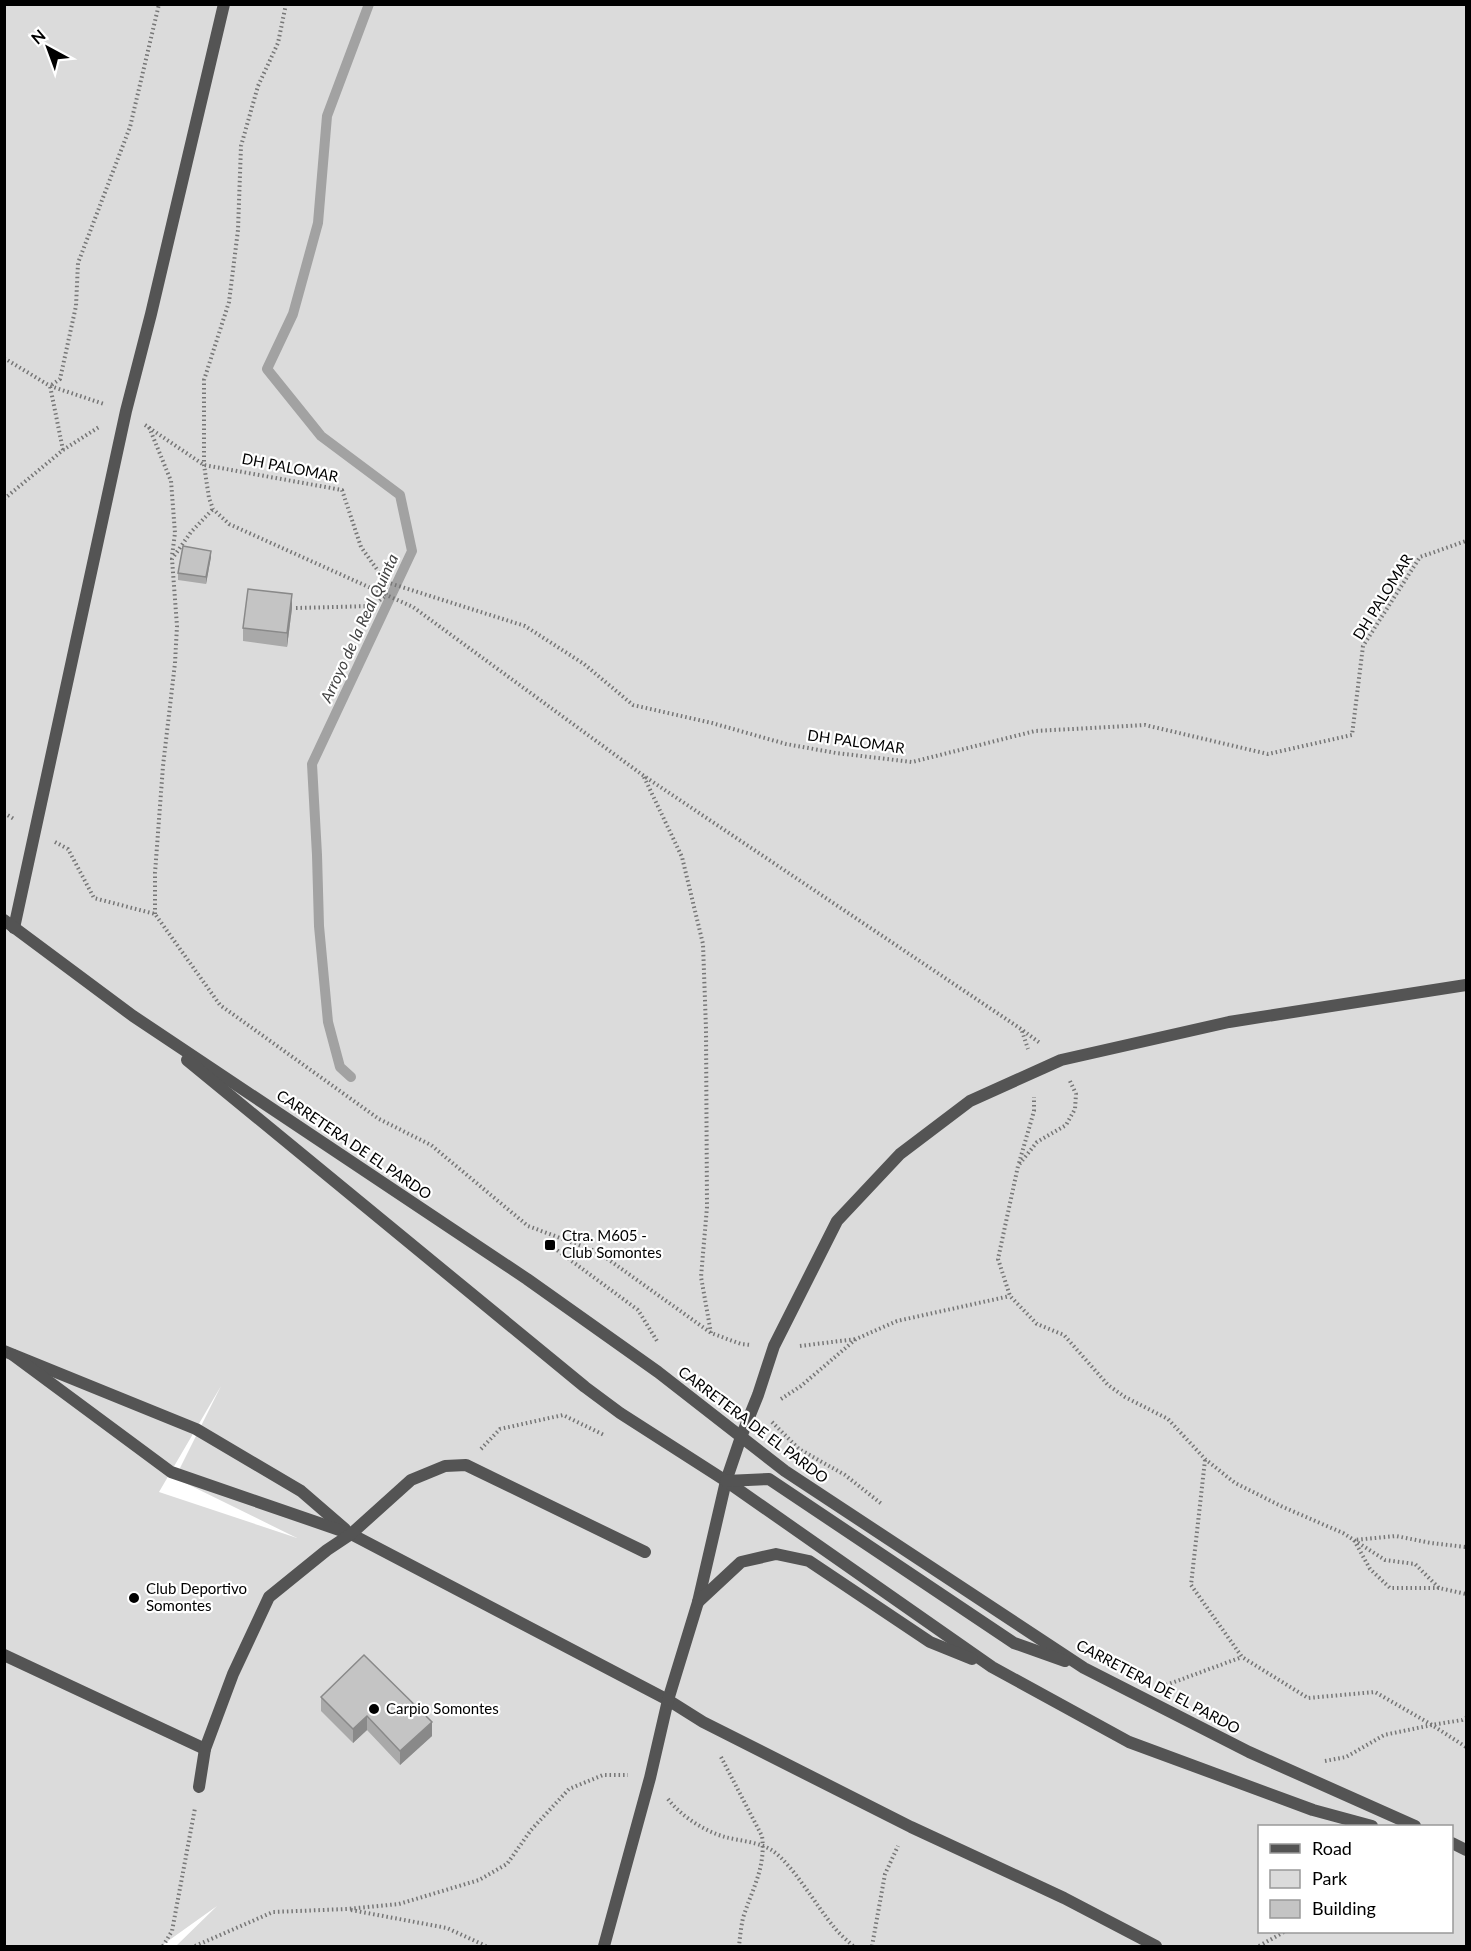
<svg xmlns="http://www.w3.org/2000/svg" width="1471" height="1951" viewBox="0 0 1471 1951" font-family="Lato,sans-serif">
  <rect width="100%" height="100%" fill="#fff"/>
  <!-- green -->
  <path fill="#dbdbdb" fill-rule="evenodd" d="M5,5h1461v1941h-1290l41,-40 -56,40h-156zM221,1386l-46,92 122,60 -138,-46zM1260,1826h192v106h-192z"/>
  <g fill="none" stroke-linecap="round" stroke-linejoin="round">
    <!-- stream -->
    <polyline stroke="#a2a2a2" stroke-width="10" points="351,1077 340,1067 328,1022 319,926 317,855 312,764 412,551 400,495 321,436 267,369 293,314 318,223 327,116 369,4"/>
    <!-- path -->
    <g stroke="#767676" stroke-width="4" stroke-dasharray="1.5 3" stroke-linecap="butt">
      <polyline points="286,4 278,43 258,86 241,146 238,230 229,302 204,380 204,465 209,498 213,509 229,524 413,607 644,776 1021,1029 1040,1043"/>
      <polyline points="4,358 50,386 104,404"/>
      <polyline points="145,425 204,465 342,490 361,547 386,582 525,626 584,664 633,705 712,723 786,744 836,753 912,762 1035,731 1145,725 1268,754 1352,735 1363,646 1420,557 1466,541"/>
      <polyline points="149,427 171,481 175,533 172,556"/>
      <polyline points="63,450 50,386 60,379 76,306 78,263 130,127 159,4"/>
      <polyline points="4,499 63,450 99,427"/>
      <polyline points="296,608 373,606 386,595 386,582"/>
      <polyline points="644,777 682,857 703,944 706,1029 707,1207 701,1277 711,1333"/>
      <polyline points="4,813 14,819"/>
      <polyline points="55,842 68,849 94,898 155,914 220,1005 379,1119 431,1145 528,1226 598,1252 711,1333 741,1344 751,1345"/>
      <polyline points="155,914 155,873 163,766 175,663 177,626 172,559 191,532 213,509"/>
      <polyline points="1022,1031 1028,1049"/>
      <polyline points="1070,1081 1076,1094 1075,1109 1066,1125 1037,1142 1018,1166 998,1259 1010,1296 1037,1324 1064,1335 1108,1385 1125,1397 1168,1419 1205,1459 1235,1483 1283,1507 1343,1533 1385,1560 1415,1564 1439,1588 1466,1594"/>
      <polyline points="1019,1163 1034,1111 1034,1097"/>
      <polyline points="550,1245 638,1310 657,1341"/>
      <polyline points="800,1346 856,1339"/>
      <polyline points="781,1399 801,1386 856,1339 897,1321 1010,1296"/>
      <polyline points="772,1422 799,1449 845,1475 883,1505"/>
      <polyline points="481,1449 500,1429 563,1415 604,1435"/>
      <polyline points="1205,1460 1191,1585 1242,1657 1308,1698 1375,1692 1432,1725 1462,1720 1466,1718"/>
      <polyline points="1439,1588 1390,1588 1370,1569 1354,1540 1396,1536 1431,1543 1466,1547"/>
      <polyline points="1166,1685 1242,1657"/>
      <path d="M721,1757l41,79c4,32 -10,53 -19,82 -2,9 -3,19 -4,28"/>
      <polyline points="1325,1761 1346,1757 1384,1735 1432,1725 1466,1747"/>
      <path d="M668,1799c13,17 36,32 57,38 15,4 35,5 48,14 20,14 44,56 61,76 5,7 13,13 19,19"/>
      <polyline points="351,1910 447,1928 486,1946"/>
      <polyline points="163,1946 172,1931 195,1808"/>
      <polyline points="195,1946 273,1912 347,1909 399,1904 479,1880 507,1864 531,1830 569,1789 603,1775 628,1775"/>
      <polyline points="872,1946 885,1874 898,1846"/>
      <polyline points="1259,1946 1284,1932"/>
    </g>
    <!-- service -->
    <g stroke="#545454" stroke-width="12">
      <polyline points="4,1351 196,1429 301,1491 345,1529"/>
      <polyline points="13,1355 171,1472 351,1534 668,1700 703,1722 911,1827 1064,1898 1156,1946"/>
      <polyline points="4,1655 205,1749"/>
      <polyline points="199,1787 205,1749 233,1674 269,1597 327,1550 351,1534 411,1480 445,1466 466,1465 645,1552"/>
      <polyline points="604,1946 650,1778 668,1700"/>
    </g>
    <!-- minor -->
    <g stroke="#545454" stroke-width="12">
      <polyline points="14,928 126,411 151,314 224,4"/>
      <polyline points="668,1700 698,1602 726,1481 741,1437 758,1395 774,1346 837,1221 900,1154 970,1101 1061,1060 1229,1022 1466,985"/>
    </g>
    <!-- tertiary -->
    <g stroke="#545454" stroke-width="12">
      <polyline points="4,920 133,1016 527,1279 658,1372 785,1471 1084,1668 1249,1752 1415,1826"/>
      <polyline points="187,1060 585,1387 620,1413 726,1481 992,1667 1129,1742 1313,1810 1372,1826"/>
      <polyline points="726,1481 769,1479 1014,1643 1065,1661"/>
      <polyline points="698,1602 741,1562 776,1554 809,1561 930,1642 972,1659"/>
      <polyline points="1452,1843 1466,1850"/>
    </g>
  </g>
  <!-- wall -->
  <g fill="#a9a9a9">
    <polygon points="211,557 206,584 178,580 178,573"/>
    <polygon points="292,608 287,647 243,641 243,628"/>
    <polygon points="321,1697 432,1736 400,1765 367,1730 353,1743 321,1711"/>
  </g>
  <!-- shaded-wall -->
  <g fill="#898989">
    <polygon points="211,551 211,557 206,584 206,577"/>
    <polygon points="292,594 292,608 287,647 287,633"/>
    <polygon points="367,1716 367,1730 353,1743 353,1729"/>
    <polygon points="432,1722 432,1736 400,1765 400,1751"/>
  </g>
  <!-- building -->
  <g fill="#c4c4c4" stroke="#898989" stroke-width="1.5">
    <polygon points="183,546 211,551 206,577 178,573"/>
    <polygon points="248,589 292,594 287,633 243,628"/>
    <polygon points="364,1655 432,1722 400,1751 367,1716 353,1729 321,1697"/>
  </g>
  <!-- markers -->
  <g fill="#000" stroke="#fff" stroke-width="2">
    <rect x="544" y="1239" width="12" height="12" rx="3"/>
    <circle cx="134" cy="1598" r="6"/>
    <circle cx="374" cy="1709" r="6"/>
  </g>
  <g text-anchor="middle" stroke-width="4.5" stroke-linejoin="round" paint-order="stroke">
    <!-- street labels -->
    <g font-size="15" fill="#000" stroke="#fff">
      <text transform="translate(290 468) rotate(11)" y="5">DH PALOMAR</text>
      <text transform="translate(1383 597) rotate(-58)" y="5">DH PALOMAR</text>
      <text transform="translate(856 742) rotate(8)" y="5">DH PALOMAR</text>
      <text transform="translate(354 1145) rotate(34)" y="5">CARRETERA DE EL PARDO</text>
      <text transform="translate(753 1425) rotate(37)" y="5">CARRETERA DE EL PARDO</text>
      <text transform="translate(1158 1687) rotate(28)" y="5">CARRETERA DE EL PARDO</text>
    </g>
    <!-- poi labels -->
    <g font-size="15" fill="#000" stroke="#fff" text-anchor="start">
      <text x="562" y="1241">Ctra. M605 -<tspan x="562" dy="17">Club Somontes</tspan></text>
      <text x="146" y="1594">Club Deportivo<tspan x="146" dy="17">Somontes</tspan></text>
      <text x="386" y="1714">Carpio Somontes</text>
    </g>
    <!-- water labels -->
    <g font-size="16" font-style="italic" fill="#434343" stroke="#fff">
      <text transform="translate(359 628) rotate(-65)" y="6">Arroyo de la Real Quinta</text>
    </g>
  </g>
  <!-- border -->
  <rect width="1471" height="1951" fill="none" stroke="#000000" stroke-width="12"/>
  <!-- legend -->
  <rect x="1258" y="1825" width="195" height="108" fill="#ffffff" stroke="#999999" stroke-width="1.5"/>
  <rect x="1270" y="1844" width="30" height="9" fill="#545454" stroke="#999999" stroke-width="1.5"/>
  <text x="1312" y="1855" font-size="18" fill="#000000">Road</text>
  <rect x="1270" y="1870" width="30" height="18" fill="#dbdbdb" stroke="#999999" stroke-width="1.5"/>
  <text x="1312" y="1885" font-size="18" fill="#000000">Park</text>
  <rect x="1270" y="1900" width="30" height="18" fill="#c4c4c4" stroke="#999999" stroke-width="1.5"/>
  <text x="1312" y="1915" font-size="18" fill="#000000">Building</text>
  <!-- north arrow -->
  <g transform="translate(48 48) rotate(319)" stroke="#ffffff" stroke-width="4.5" paint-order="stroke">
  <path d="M0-4.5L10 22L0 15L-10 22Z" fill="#000000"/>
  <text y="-9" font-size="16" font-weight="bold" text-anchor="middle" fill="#000000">N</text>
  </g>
</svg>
